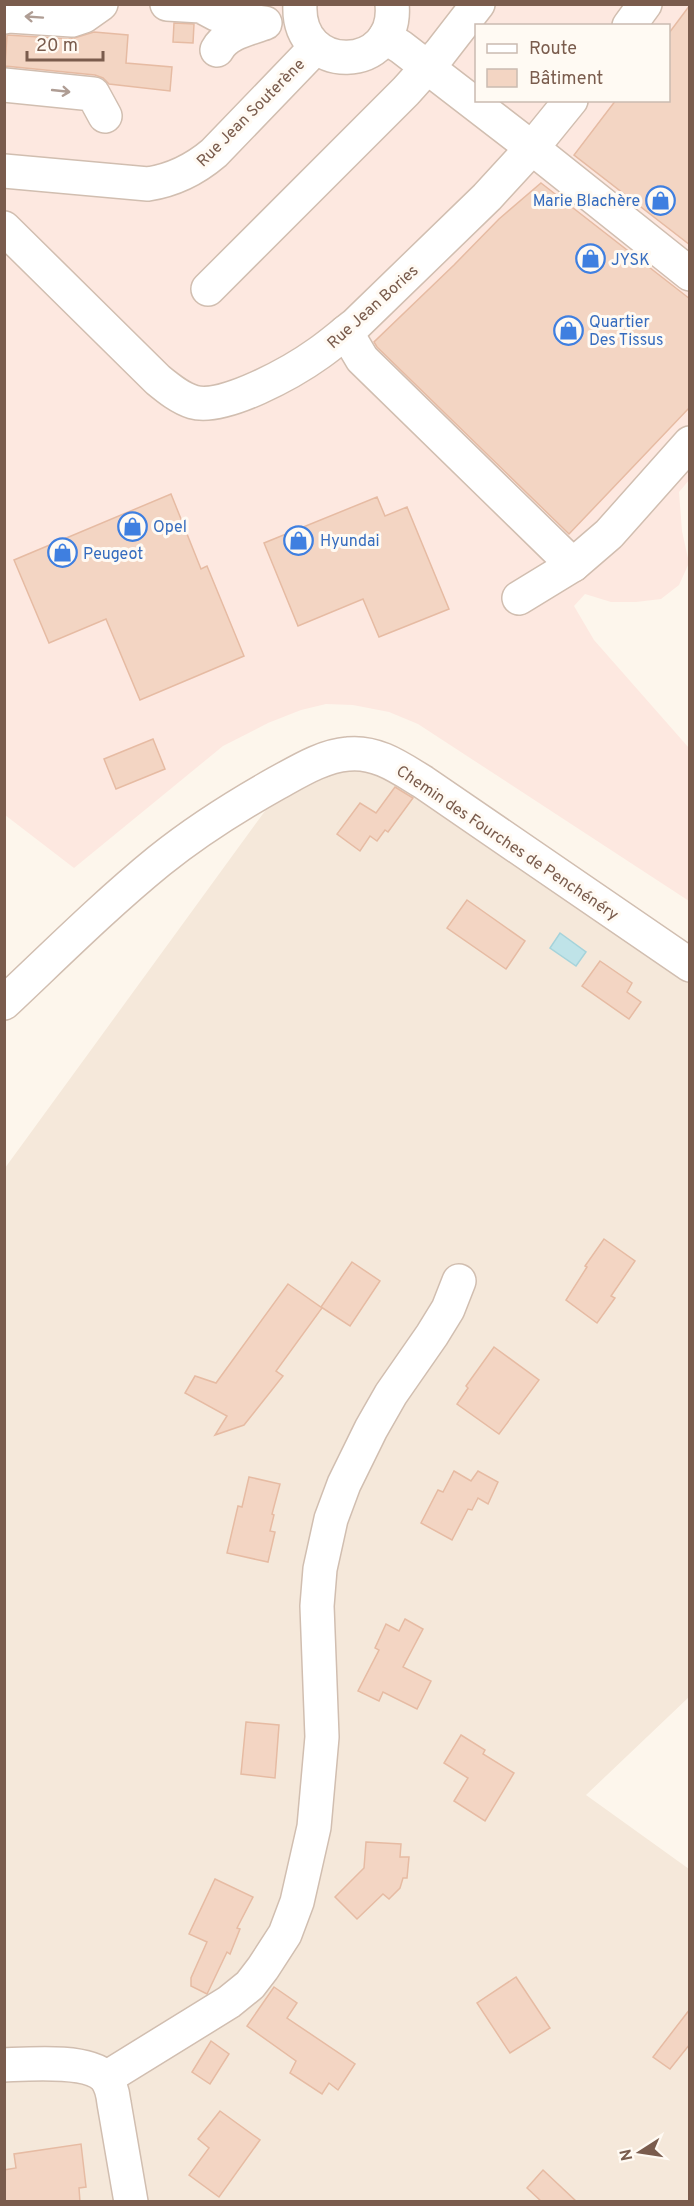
<svg xmlns="http://www.w3.org/2000/svg" width="694" height="2206" viewBox="0 0 694 2206" font-family="Overpass,sans-serif">
  <rect width="100%" height="100%" fill="#fdf6ec"/>
  <!-- residential -->
  <polygon fill="#f5e8da" points="351,766 413,782 689,978 689,1697 586,1795 689,1869 689,2201 5,2202 5,1168 273,800"/>
  <!-- commercial -->
  <path fill="#fde8e0" fill-rule="evenodd" d="M4,5h685l1,474 -11,13 3,39 7,32 -10,22 -18,14 -25,3h-25l-26,-8 -11,12 20,34 95,108v153l-271,-177 -29,-12 -36,-7 -27,-1 -25,6 -33,13 -45,23 -149,122 -69,-53zM476,26h192v74h-192z"/>
  <!-- water -->
  <polygon fill="#bfe3e8" stroke="#a5d3da" stroke-width="1.5" points="560,933 586,952 576,966 550,948"/>
  <!-- building -->
  <g fill="#f3d5c3" stroke="#e6bba3" stroke-width="1.5">
    <polygon points="690,5 690,245 574,155 616,100 669,100 669,33"/>
    <polygon points="174,23 194,24 193,43 173,42"/>
    <polygon points="94,32 128,35 126,63 172,67 170,91 109,84 103,78 95,75 5,66 7,35 71,39"/>
    <polygon points="541,183 690,299 690,407 569,534 377,347 374,342 454,265 499,219"/>
    <polygon points="171,494 201,569 207,566 244,656 140,700 106,619 49,643 14,560"/>
    <polygon points="377,497 385,516 407,507 449,609 379,637 363,599 298,626 264,543"/>
    <polygon points="153,739 165,769 116,789 104,759"/>
    <polygon points="395,787 413,798 388,832 385,830 377,841 370,836 360,851 337,834 360,803 376,813"/>
    <polygon points="467,900 525,941 506,969 447,928"/>
    <polygon points="600,961 632,983 627,992 641,1002 629,1019 582,986"/>
    <polygon points="604,1239 635,1261 611,1296 615,1298 597,1323 566,1300 587,1267 585,1266"/>
    <polygon points="352,1262 380,1281 350,1326 321,1307"/>
    <polygon points="288,1284 322,1308 276,1371 283,1376 244,1425 215,1435 227,1416 185,1393 195,1376 216,1383"/>
    <polygon points="494,1347 539,1380 499,1434 457,1404 468,1388 466,1386"/>
    <polygon points="454,1471 471,1481 478,1471 498,1482 488,1504 478,1498 472,1510 468,1509 452,1540 421,1523 438,1490 443,1492"/>
    <polygon points="249,1477 280,1484 272,1514 274,1515 270,1531 275,1532 268,1562 227,1553 238,1506 242,1507"/>
    <polygon points="405,1619 423,1629 403,1667 431,1681 417,1709 383,1692 379,1701 358,1691 379,1650 375,1648 386,1624 399,1631"/>
    <polygon points="246,1722 279,1725 275,1778 241,1774"/>
    <polygon points="461,1735 485,1750 483,1754 514,1773 485,1821 454,1801 468,1778 444,1763"/>
    <polygon points="366,1842 401,1844 400,1857 409,1857 407,1878 403,1878 400,1888 389,1899 383,1894 357,1919 335,1897 364,1868"/>
    <polygon points="215,1879 253,1897 237,1928 240,1929 230,1954 227,1952 207,1994 191,1986 191,1978 207,1942 189,1934"/>
    <polygon points="516,1977 550,2028 510,2053 477,2003"/>
    <polygon points="274,1987 297,2003 287,2018 355,2064 338,2090 329,2083 322,2094 290,2073 296,2061 247,2026"/>
    <polygon points="690,2009 690,2044 670,2069 653,2057"/>
    <polygon points="211,2041 229,2054 210,2084 192,2072"/>
    <polygon points="220,2111 260,2140 219,2197 189,2175 209,2148 198,2139"/>
    <polygon points="81,2144 86,2187 79,2188 80,2202 4,2202 4,2170 16,2168 14,2154"/>
    <polygon points="543,2170 577,2202 542,2202 527,2188"/>
  </g>
  <g fill="none" stroke-linecap="round" stroke-linejoin="round">
    <defs>
      <g id="minor">
        <path d="M167,4l34,2 15,8 17,5 32,4c-17,6 -39,10 -48,27"/>
        <path d="M300,4c-4,73 99,69 92,0"/>
        <polyline points="4,17 9,16 72,20 84,16 101,4"/>
        <polyline points="629,26 645,4"/>
        <polyline points="385,37 401,47 532,148 690,274"/>
        <polyline points="4,85 93,94 105,116"/>
        <path d="M4,171l144,13c26,-4 46,-14 66,-31l102,-106"/>
        <path d="M4,228l154,152c11,9 22,18 35,22 31,9 101,-31 126,-49 13,-9 24,-19 36,-28l132,-128 45,-49 39,-48"/>
        <polyline points="208,289 406,91 440,53 478,4"/>
        <polyline points="346,332 362,359 573,565"/>
        <polyline points="519,598 573,565 609,534 690,443"/>
        <path d="M4,1003c51,-48 101,-98 155,-142 36,-29 77,-55 118,-78 22,-12 46,-27 71,-29 29,-3 52,14 75,28l267,183"/>
        <path d="M4,2065c25,-1 83,-6 101,12 6,7 8,17 9,26l17,99"/>
        <polyline points="106,2078 229,2002 250,1985 263,1968 285,1934 297,1902 314,1827 322,1737 317,1606 320,1569 331,1519 344,1484 371,1429 391,1394 432,1335 448,1309 459,1281"/>
      </g>
    </defs>
    <!-- minor casing -->
    <use href="#minor" stroke="#d1beb0" stroke-width="36"/>
    <!-- minor -->
    <use href="#minor" stroke="#fff" stroke-width="33"/>
  </g>
  <!-- one-way arrows -->
  <defs><path id="oneway-shaft" d="M-6 0H5M1.5-3L5.5 0L1.5 3" fill="none" stroke-width="1.6" stroke-linecap="round" stroke-linejoin="round" transform="scale(1.5)"/></defs>
  <g stroke="#af9d94">
    <use href="#oneway-shaft" transform="translate(34 17) rotate(-176)"/>
    <use href="#oneway-shaft" transform="translate(61 91) rotate(6)"/>
  </g>
  <!-- icons -->
  <defs>
    <symbol id="shop-ring" viewBox="-11 -11 22 22"><circle r="9.5" fill="#fffaf3" stroke="#3f7fe0" stroke-width="1.5"/><path d="M-5-2.5h2.3a2.7 3.5 0 0 1 5.4 0H5L5.5 6h-11ZM-1.5-2.5h3a1.5 2.3 0 0 0-3 0Z" fill="#3f7fe0"/></symbol>
  </defs>
  <g fill-rule="evenodd">
    <use href="#shop-ring" x="644" y="184" width="33" height="33"/>
    <use href="#shop-ring" x="574" y="242" width="33" height="33"/>
    <use href="#shop-ring" x="552" y="314" width="33" height="33"/>
    <use href="#shop-ring" x="116" y="510" width="33" height="33"/>
    <use href="#shop-ring" x="282" y="524" width="33" height="33"/>
    <use href="#shop-ring" x="46" y="536" width="33" height="33"/>
  </g>
  <g text-anchor="middle" stroke-width="6" stroke-linejoin="round" paint-order="stroke">
    <!-- street labels -->
    <g font-size="16" fill="#7a5c4d" stroke="#fffaf3">
      <text transform="translate(250 112) rotate(-45)" y="6">Rue Jean Souterène</text>
      <text transform="translate(372 306) rotate(-42)" y="6">Rue Jean Bories</text>
      <text transform="translate(508 842) rotate(34)" y="6">Chemin des Fourches de Penchénéry</text>
    </g>
    <!-- shop labels -->
    <g font-size="16" fill="#366cbe" stroke="#fffaf3" text-anchor="start">
      <text x="640" y="206" text-anchor="end">Marie Blachère</text>
      <text x="611" y="265">JYSK</text>
      <text x="589" y="327">Quartier<tspan x="589" dy="18">Des Tissus</tspan></text>
      <text x="153" y="532">Opel</text>
      <text x="320" y="546">Hyundai</text>
      <text x="83" y="559">Peugeot</text>
    </g>
  </g>
  <!-- border -->
  <rect width="694" height="2206" fill="none" stroke="#7a5c4d" stroke-width="12"/>
  <!-- legend -->
  <rect x="475" y="24" width="195" height="78" fill="#fffaf3" stroke="#cabbb1" stroke-width="1.5"/>
  <rect x="487" y="44" width="30" height="9" fill="#ffffff" stroke="#cabbb1" stroke-width="1.5"/>
  <text x="529" y="54" font-size="18" fill="#7a5c4d">Route</text>
  <rect x="487" y="69" width="30" height="18" fill="#f3d5c3" stroke="#cabbb1" stroke-width="1.5"/>
  <text x="529" y="84" font-size="18" fill="#7a5c4d">Bâtiment</text>
  <!-- north arrow -->
  <g transform="translate(640 2152) rotate(258)" stroke="#fffaf3" stroke-width="4.5" paint-order="stroke">
  <path d="M0-4.5L10 22L0 15L-10 22Z" fill="#7a5c4d"/>
  <text y="-9" font-size="16" font-weight="bold" text-anchor="middle" fill="#7a5c4d">N</text>
  </g>
  <!-- scale -->
  <path d="M27 51v9h76v-9" fill="none" stroke="#7a5c4d" stroke-width="3"/>
  <text x="36" y="51" font-size="18" fill="#7a5c4d" stroke="#fffaf3" stroke-width="4.5" paint-order="stroke">20 m</text>
</svg>
